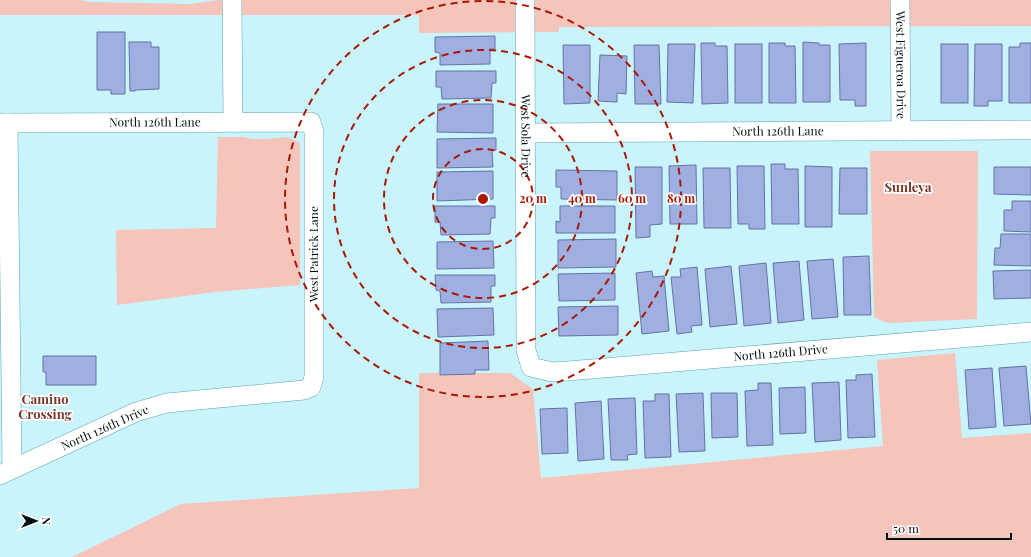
<svg xmlns="http://www.w3.org/2000/svg" width="1031" height="557" viewBox="0 0 1031 557" font-family="'Playfair Display',serif">
  <rect width="100%" height="100%" fill="#c9f4fc"/>
  <!-- green -->
  <g fill="#f5c4bb">
    <polygon points="0,0 79,0 91,2 190,4 219,0 1031,0 1031,26 559,27 559,32 419,33 419,15 0,15"/>
    <polygon points="218,137 243,137 252,139 268,139 288,137 300,143 300,285 215,292 117,305 116,230 216,228"/>
    <polygon points="870,151 978,151 977,319 887,323 874,317"/>
    <polygon points="955,353 962,438 1031,433 1031,557 72,557 181,504 419,488 419,373 510,373 533,389 541,478 883,446 877,360"/>
  </g>
  <!-- building -->
  <g fill="#9fafe2" stroke="#6573a3">
    <polygon points="97,32 125,32 125,94 111,94 111,90 97,90"/>
    <polygon points="495,36 495,49 490,49 490,64 440,65 440,53 435,52 435,37"/>
    <polygon points="129,42 151,42 151,47 159,47 159,89 135,90 135,91 130,91"/>
    <polygon points="803,42 819,43 819,45 830,45 830,102 803,102"/>
    <polygon points="701,43 715,43 715,46 727,46 728,103 702,104"/>
    <polygon points="769,43 785,43 785,46 795,46 796,103 769,103"/>
    <polygon points="866,43 866,106 855,106 855,100 840,100 839,44"/>
    <polygon points="1020,43 1031,43 1031,103 1009,103 1009,47 1020,47"/>
    <polygon points="668,44 695,44 693,103 667,102"/>
    <rect x="735" y="44" width="27" height="59"/>
    <rect x="941" y="44" width="27" height="59"/>
    <polygon points="975,44 1002,44 1002,101 988,101 988,106 974,106"/>
    <polygon points="563,45 590,45 590,103 564,104"/>
    <polygon points="634,45 659,45 661,104 635,104"/>
    <polygon points="600,55 627,56 626,94 617,93 617,102 598,101"/>
    <polygon points="436,71 496,71 496,83 492,83 491,98 442,99 441,87 436,87"/>
    <polygon points="438,104 493,104 493,133 437,132"/>
    <polygon points="496,138 496,150 492,150 493,167 437,168 437,139"/>
    <polygon points="771,164 785,164 785,169 798,169 799,224 772,224"/>
    <polygon points="696,165 697,224 670,224 669,166"/>
    <polygon points="737,166 764,166 765,229 749,229 749,224 738,224"/>
    <polygon points="805,166 832,167 832,227 805,227"/>
    <polygon points="635,167 662,167 662,224 650,225 650,237 636,238"/>
    <polygon points="994,167 1031,167 1031,195 994,194"/>
    <polygon points="703,168 730,168 731,228 704,228"/>
    <polygon points="840,168 867,168 867,214 839,214"/>
    <polygon points="556,170 617,171 617,200 561,199 561,187 556,187"/>
    <polygon points="493,171 493,199 437,201 437,172"/>
    <polygon points="1012,201 1031,201 1031,232 1004,231 1004,210 1012,210"/>
    <polygon points="435,206 495,206 495,218 491,218 490,234 441,235 440,222 435,222"/>
    <polygon points="560,206 615,206 615,233 556,233 556,221 560,222"/>
    <polygon points="1001,234 1031,234 1031,266 994,265 995,248 1000,248"/>
    <polygon points="616,239 616,267 558,268 558,240"/>
    <polygon points="493,241 494,268 437,269 437,242"/>
    <polygon points="869,256 871,315 844,315 843,257"/>
    <polygon points="833,259 838,317 812,319 807,261"/>
    <polygon points="799,261 804,320 778,323 773,263"/>
    <polygon points="766,263 771,323 744,326 739,266"/>
    <polygon points="731,266 737,324 710,327 705,269"/>
    <polygon points="697,267 702,325 691,326 692,332 677,334 671,277 681,277 680,269"/>
    <polygon points="1031,270 1031,298 994,299 993,271"/>
    <polygon points="652,271 653,277 664,276 669,331 642,334 636,273"/>
    <polygon points="615,273 615,300 559,301 558,274"/>
    <polygon points="435,275 495,275 495,286 491,286 491,302 441,303 440,291 436,290"/>
    <polygon points="618,306 618,335 559,336 558,307"/>
    <polygon points="493,308 494,335 438,337 437,309"/>
    <polygon points="488,341 489,370 475,370 475,374 440,375 440,343"/>
    <polygon points="43,356 96,356 96,385 46,385 46,372 43,372"/>
    <polygon points="1026,366 1031,424 1004,426 999,368"/>
    <polygon points="992,368 996,427 969,429 965,370"/>
    <polygon points="872,374 875,437 848,438 846,380 856,380 856,375"/>
    <polygon points="839,382 841,440 815,442 812,383"/>
    <polygon points="758,383 771,383 773,445 747,446 745,391 758,390"/>
    <polygon points="805,387 806,433 780,434 779,388"/>
    <polygon points="703,393 705,451 679,452 676,394"/>
    <polygon points="711,393 737,393 738,437 712,438"/>
    <polygon points="655,394 669,394 671,457 645,458 643,401 655,401"/>
    <polygon points="635,398 637,454 627,455 628,460 611,460 608,399"/>
    <polygon points="601,401 604,459 578,461 575,403"/>
    <polygon points="567,408 568,453 542,454 540,409"/>
  </g>
  <g fill="none" stroke-linecap="round" stroke-linejoin="round">
    <defs>
      <g id="street">
        <polyline points="232,0 233,122"/>
        <path id="s1" d="M525,0l1,350 5,17 21,5 16,-1 463,-39"/>
        <path id="s2" d="M900,0l1,131"/>
        <path id="s3" d="M0,123l311,-1 3,10v245l-3,10 -7,3 -137,13 -31,9 -136,63"/>
        <polyline points="8,123 12,469"/>
        <path id="s4" d="M526,133l505,-3"/>
      </g>
    </defs>
    <!-- street casing -->
    <use href="#street" stroke="#59a3b1" stroke-width="20"/>
    <!-- street -->
    <use href="#street" stroke="#fff" stroke-width="19"/>
  </g>
  <!-- distance rings -->
  <g fill="none" stroke="#a81803" stroke-width="2" stroke-dasharray="7 5">
    <circle cx="483" cy="199" r="50"/>
    <circle cx="483" cy="199" r="99"/>
    <circle cx="483" cy="199" r="149"/>
    <circle cx="483" cy="199" r="198"/>
  </g>
  <g text-anchor="middle" stroke-width="3.5" stroke-linejoin="round" paint-order="stroke">
    <!-- street labels -->
    <g font-size="12" fill="#000f13" stroke="#fff">
      <text dy="4" stroke="none"><textPath href="#s2" startOffset="65">West Figueroa Drive</textPath></text>
      <text dy="4" stroke="none"><textPath href="#s3" startOffset="155">North 126th Lane</textPath></text>
      <text dy="4" stroke="none"><textPath href="#s4" startOffset="252">North 126th Lane</textPath></text>
      <text dy="4" stroke="none"><textPath href="#s1" startOffset="136">West Sola Drive</textPath></text>
      <text transform="translate(314 254) rotate(-90)" y="4">West Patrick Lane</text>
      <text dy="4" stroke="none"><textPath href="#s1" startOffset="619">North 126th Drive</textPath></text>
      <text transform="translate(105 428) rotate(-24)" y="4">North 126th Drive</text>
    </g>
    <!-- neighbourhood labels -->
    <g font-size="13" font-weight="bold" fill="#7a3529" stroke="#fff">
      <text x="908" y="192">Sunleya</text>
      <text x="45" y="404">Camino<tspan x="45" dy="15">Crossing</tspan></text>
    </g>
  </g>
  <circle cx="483" cy="199" r="6" fill="#a81803" stroke="#fff" stroke-width="2"/>
  <g font-size="12" text-anchor="middle" font-weight="bold" fill="#a81803" stroke="#fff" stroke-width="3.5" stroke-linejoin="round" paint-order="stroke">
    <text x="533" y="203">20 m</text>
    <text x="582" y="203">40 m</text>
    <text x="632" y="203">60 m</text>
    <text x="681" y="203">80 m</text>
  </g>
  <!-- north arrow -->
  <g transform="translate(36 521) rotate(90)" stroke="#ffffff" stroke-width="3" paint-order="stroke">
  <path d="M0-3L7 15L0 10L-7 15Z" fill="#000f13"/>
  <text y="-6" font-size="11" font-weight="bold" text-anchor="middle" fill="#000f13">N</text>
  </g>
  <!-- scale -->
  <path d="M887 533v6h124v-6" fill="none" stroke="#000f13" stroke-width="2"/>
  <text x="893" y="533" font-size="12" fill="#000f13" stroke="#ffffff" stroke-width="3" paint-order="stroke">50 m</text>
</svg>
